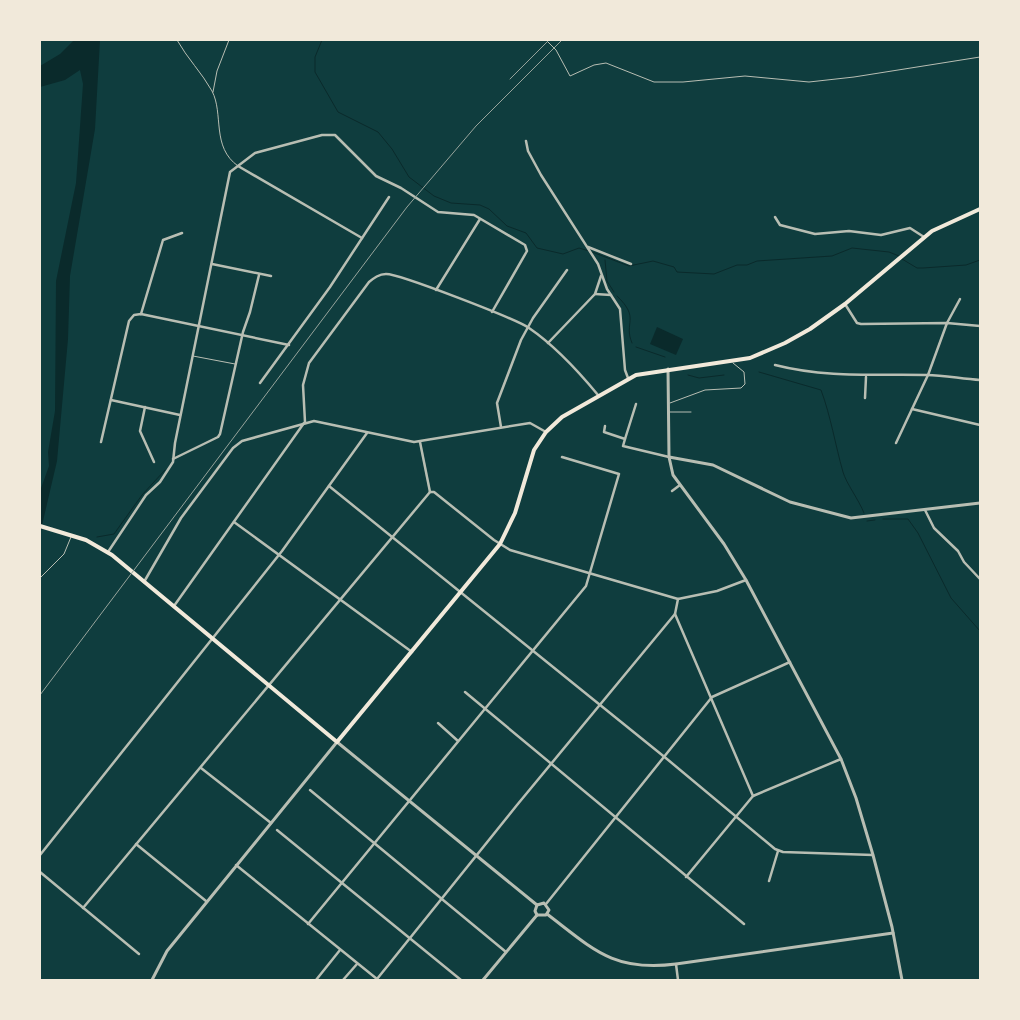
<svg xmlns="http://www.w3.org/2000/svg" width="1020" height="1020" viewBox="0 0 1020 1020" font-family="Poppins,sans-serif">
  <rect width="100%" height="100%" fill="#0f3d3e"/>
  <!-- water -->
  <g fill="#0a2a2b">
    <polygon points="74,40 100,40 95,129 70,276 68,339 57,461 40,534 40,491 49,466 48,452 55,411 56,281 76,183 83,84 80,70 65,80 40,87 40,66 60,54"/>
    <polygon points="657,327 683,339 676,355 650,344"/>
  </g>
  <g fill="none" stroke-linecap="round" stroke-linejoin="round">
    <!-- stream -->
    <g stroke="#0a2a2b" stroke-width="1">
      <polyline points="322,40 315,57 315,72 338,112 378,132 392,149 409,177 434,196 451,203 480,205 489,209 507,226 526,233 537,248 563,254 579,248 589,251"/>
      <polyline points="592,252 629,266 653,261 674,267 677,272 714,274 737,265 747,265 757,261 832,256 852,248 889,252 899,256"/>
      <polyline points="902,259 917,268 923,268 966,265 980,260"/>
      <polyline points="605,260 607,281 614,292"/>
      <path d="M617,296c24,23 6,26 15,47"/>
      <polyline points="636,347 665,357"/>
      <path d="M759,372l62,18c10,27 14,54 22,82 3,11 16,28 21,41"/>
      <polyline points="688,375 699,378 724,375"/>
      <polyline points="883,519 908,519 918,533 951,598 980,631"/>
      <polyline points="867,521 875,520"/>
      <polyline points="97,537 114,534 142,495 165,470"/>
    </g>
    <!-- service -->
    <g stroke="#b8beb3" stroke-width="1">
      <path d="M177,40c10,18 25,33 35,51 12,23 -1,56 26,75"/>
      <polyline points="546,40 556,50 570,76 594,65 606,63 654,82 683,82 745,76 809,82 854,77 980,57"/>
      <polyline points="213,92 217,71 229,40"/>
      <polyline points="193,356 235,364"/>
      <polyline points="670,403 705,390 741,388 745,384 744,372 733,363"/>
      <polyline points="669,412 691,412"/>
      <polyline points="40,578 64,554 71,537"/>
    </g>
    <!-- minor -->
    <g stroke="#b8beb3" stroke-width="2.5">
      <polyline points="526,141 528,151 541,175 598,264 607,289 620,309 625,370 628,378"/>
      <polyline points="238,166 362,238"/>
      <polyline points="775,217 780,225 815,234 849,231 881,235 910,228 924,237"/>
      <polyline points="588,247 631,264"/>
      <polyline points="212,264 271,276"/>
      <polyline points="436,290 480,219"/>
      <polyline points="595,294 611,295"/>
      <polyline points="845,304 857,323 861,324 947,323 980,326"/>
      <polyline points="141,314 163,240 182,233"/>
      <polyline points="548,343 595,294 601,276"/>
      <path d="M775,365c51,13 100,9 152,10 17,0 35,4 53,5"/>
      <polyline points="260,383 330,287 389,197"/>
      <polyline points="865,398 866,377"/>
      <polyline points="111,400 180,415"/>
      <polyline points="145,407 140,431 154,462"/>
      <polyline points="912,409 980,425"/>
      <path d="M305,422l-2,-37 6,-22 60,-81c5,-4 10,-8 17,-8 14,0 130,45 143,54 25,17 50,44 69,67"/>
      <polyline points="605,426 604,432 625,439 623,446 669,457"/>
      <polyline points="501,427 497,403 521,340 533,318 567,270"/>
      <polyline points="625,439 636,404"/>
      <polyline points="101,442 129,321 134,315 141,314 289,345"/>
      <polyline points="420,442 430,492"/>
      <polyline points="896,443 928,375 947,323 960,299"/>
      <polyline points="173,459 218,437 220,434 243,332 250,312 259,275"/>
      <polyline points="329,486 667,759 775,849 783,852 873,855"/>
      <polyline points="672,491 680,485"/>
      <polyline points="430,492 434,492 494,540 510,550 678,599 717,591 746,580"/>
      <polyline points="925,510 934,528 958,551 964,562 980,579"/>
      <polyline points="234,522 412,652"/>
      <polyline points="108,552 146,495 160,482 173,462 175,443 230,172 255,153 322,135 335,135 376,176 401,188 438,212 474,215 525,245 527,251 492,312"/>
      <polyline points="144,582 181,518 233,448 242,441 314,421 414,442 530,423 546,432"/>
      <polyline points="174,606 304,423"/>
      <polyline points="675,614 753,796"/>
      <polyline points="465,692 744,924"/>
      <polyline points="438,723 458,741"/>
      <polyline points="201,768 271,823"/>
      <polyline points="310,790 506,952"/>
      <polyline points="277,830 461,980"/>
      <polyline points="136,844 206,901"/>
      <polyline points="40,855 282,551 367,433"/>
      <polyline points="236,865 377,979"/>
      <polyline points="40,872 139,954"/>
      <polyline points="686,877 753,796 841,759"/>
      <polyline points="769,881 778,851"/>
      <polyline points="546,904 712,697 790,662"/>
      <polyline points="83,908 430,492"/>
      <polyline points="308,924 586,586 619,474 562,457"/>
      <polyline points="676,964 678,980"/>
      <polyline points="377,979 517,805 675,614 678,599"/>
      <polyline points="316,980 340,950"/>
      <polyline points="343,980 357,964"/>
    </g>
    <!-- tertiary -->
    <g stroke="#b8beb3" stroke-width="3">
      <polyline points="668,369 669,457 673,475 724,544 746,580 841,759 856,798 873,855 892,927 902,980"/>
      <polyline points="669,457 713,465 790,502 851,518 980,503"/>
      <polyline points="537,905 544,903 549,910 546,915 537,915"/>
      <polyline points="537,905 535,911 537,915"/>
      <path d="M547,914c46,35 66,58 129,50l217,-31"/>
      <polyline points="152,980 167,951 337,742 537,905"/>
      <polyline points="483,980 537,915"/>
    </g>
    <!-- secondary -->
    <polyline stroke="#f1e9da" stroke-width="4" points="40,526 86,540 112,555 337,742 500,544 515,513 534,450 546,432 562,417 636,375 750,358 785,343 810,329 845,304 932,231 980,209"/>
    <!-- rail -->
    <g stroke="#97a49c" stroke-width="1">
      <polyline points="510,79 549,40"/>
      <polyline points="40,695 407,207 476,126 562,40"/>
    </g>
  </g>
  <!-- border -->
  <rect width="1020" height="1020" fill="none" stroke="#f1e9da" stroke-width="82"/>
</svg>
